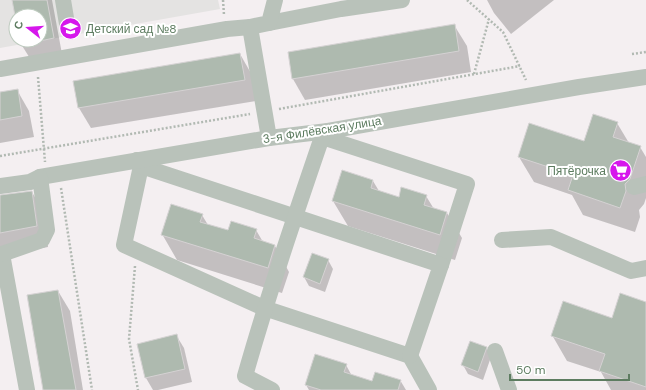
<svg xmlns="http://www.w3.org/2000/svg" width="646" height="390" viewBox="0 0 646 390" font-family="'DM Sans',sans-serif">
  <rect width="100%" height="100%" fill="#f4eff1"/>
  <!-- built -->
  <path fill="#e4e3e2" fill-rule="evenodd" d="M0,0h218l2,9 -220,39zM16,16h24v24h-24z"/>
  <!-- shadow -->
  <g fill="#0003">
    <polygon points="13,0 52,0 62,54 31,60 21,44 21,40 40,40 40,16 16,16"/>
    <polygon points="487,0 554,0 511,34 494,13"/>
    <polygon points="454,25 467,46 471,72 305,100 293,79"/>
    <polygon points="240,54 252,75 256,101 91,128 79,108"/>
    <polygon points="17,90 29,111 34,137 0,143 0,93"/>
    <polygon points="617,123 629,143 640,147 646,157 646,198 644,204 639,210 640,217 635,232 583,215 572,195 534,182 519,157 584,143"/>
    <polygon points="373,181 379,191 399,198 426,196 434,209 447,213 462,238 455,260 348,226 333,201"/>
    <polygon points="32,192 44,213 48,247 0,256 0,196"/>
    <polygon points="202,215 208,225 229,232 256,230 263,242 275,246 289,272 282,293 177,260 162,234"/>
    <polygon points="328,260 333,269 325,292 309,286 304,277"/>
    <polygon points="58,291 70,311 83,390 44,390"/>
    <polygon points="646,303 646,390 611,390 601,372 567,361 552,335 612,319"/>
    <polygon points="176,335 184,348 192,382 158,390 153,390 146,378 138,345"/>
    <polygon points="486,348 491,357 483,380 468,374 463,365"/>
    <polygon points="346,365 352,376 373,382 400,380 406,390 309,390 306,385"/>
  </g>
  <!-- building -->
  <g fill="#aebaaf" stroke="#d5d2d3">
    <polygon points="12,0 47,0 54,38 40,41 40,16 15,16"/>
    <polygon points="455,24 459,51 292,79 288,52"/>
    <polygon points="240,53 245,80 78,108 73,81"/>
    <polygon points="18,89 22,116 0,120 0,92"/>
    <polygon points="593,114 618,122 613,137 641,146 630,179 625,184 626,191 620,208 568,190 573,175 518,157 529,123 584,141"/>
    <polygon points="342,170 373,180 371,188 399,197 401,187 427,195 424,205 447,212 440,235 332,201"/>
    <polygon points="32,191 37,226 0,233 0,195"/>
    <polygon points="171,204 203,214 200,222 228,230 231,221 257,229 254,238 275,245 268,268 161,235"/>
    <polygon points="312,253 329,259 320,284 303,277"/>
    <polygon points="58,290 76,390 43,390 27,295"/>
    <polygon points="620,293 646,302 646,387 599,371 605,354 551,336 563,301 612,318"/>
    <polygon points="177,334 185,369 145,378 137,344"/>
    <polygon points="470,341 487,347 478,372 461,365"/>
    <polygon points="315,354 347,364 344,372 372,381 375,372 401,380 398,390 321,390 305,385"/>
  </g>
  <g fill="none" stroke-linecap="round" stroke-linejoin="round">
    <!-- path -->
    <g stroke="#b1b9b2" stroke-width="2.5" stroke-dasharray="2 2" stroke-linecap="butt">
      <polyline points="223,0 224,15"/>
      <polyline points="467,0 503,32 526,80"/>
      <polyline points="632,54 646,52"/>
      <polyline points="474,74 489,19"/>
      <polyline points="38,77 45,162"/>
      <polyline points="279,109 520,66"/>
      <polyline points="0,156 250,114"/>
      <polyline points="61,188 92,390"/>
      <polyline points="135,266 129,339 138,390"/>
    </g>
    <!-- minor -->
    <g stroke="#b9c2ba" stroke-width="16">
      <polyline points="63,0 67,24"/>
      <polyline points="269,23 341,9 402,0"/>
      <polyline points="0,69 227,29 250,27"/>
      <polyline points="322,137 467,184 441,265"/>
      <polyline points="269,138 250,27 269,23 275,0"/>
      <polyline points="137,160 141,166 124,245 264,308 410,356 429,390"/>
      <polyline points="141,166 441,265 410,356"/>
      <polyline points="0,186 30,182 40,177 269,138 328,131 579,87 646,77"/>
      <polyline points="634,187 646,184"/>
      <polyline points="502,240 551,237 631,271 646,268"/>
      <polyline points="0,254 2,254 27,390"/>
      <polyline points="2,254 42,240 47,230 40,177"/>
      <polyline points="495,351 509,390"/>
      <path d="M272,390l-27,-14c23,-81 50,-160 77,-239l6,-6"/>
    </g>
  </g>
  <!-- icons -->
  <defs>
    <symbol id="school-disc" viewBox="-11 -11 22 22"><circle r="9.5" fill="#d617ec" stroke="#fff"/><path d="M0-5L7-2L0 1L-7-2ZM-4 1L0 2.5L4 1V4Q0 6-4 4Z" fill="#fff"/></symbol>
    <symbol id="supermarket-disc" viewBox="-11 -11 22 22"><circle r="9.5" fill="#d617ec" stroke="#fff"/><path d="M-6-5.5h2.5l.6 2H6L4.5 2H-2.5L-4.4-4H-6ZM-1.5 3.2a1.3 1.3 0 1 0 .1 0ZM3 3.2a1.3 1.3 0 1 0 .1 0Z" fill="#fff"/></symbol>
  </defs>
  <g fill-rule="evenodd">
    <use href="#school-disc" x="58" y="16" width="25" height="25"/>
    <use href="#supermarket-disc" x="608" y="158" width="25" height="25"/>
  </g>
  <g text-anchor="middle" stroke-width="4" stroke-linejoin="round" paint-order="stroke">
    <!-- poi labels -->
    <g font-size="12" fill="#5d7c60" stroke="#fff" text-anchor="start">
      <text x="86" y="33">Детский сад №8</text>
      <text x="606" y="175" text-anchor="end">Пятёрочка</text>
    </g>
    <!-- street labels -->
    <g font-size="12" fill="#5d7c60" stroke="#fff">
      <text transform="translate(322 130) rotate(-9)" y="4">3-я Филёвская улица</text>
    </g>
  </g>
  <!-- north arrow -->
  <g transform="translate(28 28) rotate(287)"><circle r="19" fill="#ffffff" stroke="#becbbf"/>
  <path d="M0-3L7 15L0 10L-7 15Z" fill="#d617ec"/>
  <text y="-6" font-size="11" font-weight="bold" text-anchor="middle" fill="#5d7c60">С</text>
  </g>
  <!-- scale -->
  <path d="M510 374v6h119v-6" fill="none" stroke="#5d7c60" stroke-width="2"/>
  <text x="516" y="374" font-size="12" fill="#5d7c60" stroke="#ffffff" stroke-width="3" paint-order="stroke">50 m</text>
</svg>
